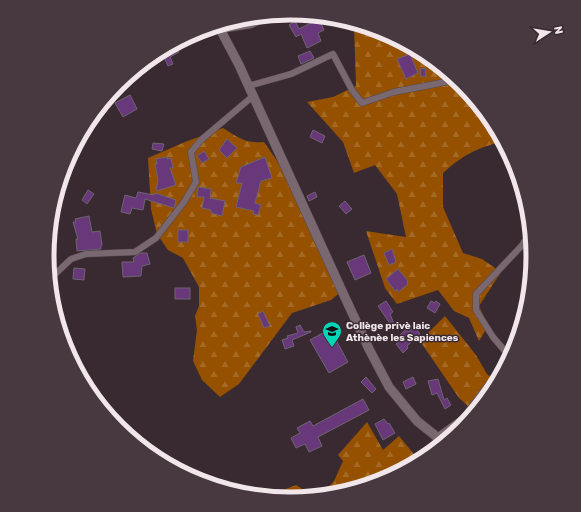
<svg xmlns="http://www.w3.org/2000/svg" width="581" height="512" viewBox="0 0 581 512" font-family="Rubik,sans-serif">
  <defs>
    <pattern id="forest-firs" width="22" height="20" patternUnits="userSpaceOnUse"><rect width="22" height="20" fill="#955100"/><path d="M5 1l3.5 6h-7zM16 11l3.5 6h-7z" fill="#a46a25"/></pattern>
  </defs>
  <rect width="100%" height="100%" fill="#382a30"/>
  <!-- forest -->
  <g fill="url(#forest-firs)">
    <path d="M354,26l30,6 78,52 39,58c-25,6 -39,14 -58,31v34l20,46 19,6 19,13 -22,34 9,20 -9,15 -10,-23 -15,-7 -16,-21 -41,14 -12,-16 -19,-57 40,6 -9,-43 -22,-29 -21,8 -11,-31 -36,-40 26,-5 23,-11z"/>
    <path d="M223,128c15,9 22,16 41,14l27,39 51,110 -11,9 -39,13 -53,71 -19,13 -18,-17 -9,-19 4,-31 -2,-14 4,-10v-19l-16,-29 -15,-8 -11,-16 -6,-25 -3,-51 37,-16z"/>
    <polygon points="445,316 476,355 487,374 495,380 481,399 480,398 469,407 459,398 420,341"/>
    <polygon points="367,422 383,450 399,436 417,458 383,481 324,492 334,481 343,461 338,455"/>
    <polygon points="296,485 312,495 290,499 274,496 273,494"/>
  </g>
  <!-- building -->
  <g fill="#68387b" stroke="#6e6472">
    <polygon points="319,19 324,30 318,33 321,41 307,48 301,34 296,37 289,25 295,21 299,29"/>
    <polygon points="177,46 179,52 170,57 173,64 168,66 163,55"/>
    <polygon points="310,51 314,58 301,64 298,56"/>
    <polygon points="410,54 418,73 406,79 397,59"/>
    <polygon points="425,68 426,76 421,77 420,69"/>
    <polygon points="130,95 137,109 123,117 115,103"/>
    <polygon points="313,130 325,136 322,143 310,137"/>
    <polygon points="227,139 237,148 227,158 219,150"/>
    <polygon points="153,143 164,144 162,151 152,149"/>
    <polygon points="204,151 209,159 202,163 197,156"/>
    <polygon points="167,157 167,159 171,158 173,168 170,168 176,185 156,191 158,180 155,164 157,164 156,159"/>
    <polygon points="265,157 272,178 261,181 255,203 261,205 258,215 253,214 254,211 236,207 242,183 236,183 241,167"/>
    <polygon points="198,187 211,189 210,198 225,201 222,216 211,213 211,210 202,208 204,197 197,197"/>
    <polygon points="88,190 94,194 87,204 82,200"/>
    <polygon points="138,192 154,195 155,193 176,200 174,208 145,199 143,210 132,208 130,214 121,212 125,195 136,198"/>
    <polygon points="315,192 317,197 309,201 307,196"/>
    <polygon points="345,201 352,209 346,214 339,206"/>
    <polygon points="89,216 92,232 100,231 102,245 101,246 101,249 77,251 76,239 78,239 73,222 76,222 75,219"/>
    <rect x="178" y="230" width="10" height="12"/>
    <polygon points="392,249 396,262 389,265 384,253"/>
    <polygon points="141,253 147,253 150,264 142,266 141,276 123,277 122,262 134,262 133,258"/>
    <polygon points="364,255 371,273 355,280 347,262"/>
    <polygon points="74,268 85,269 84,280 73,279"/>
    <polygon points="398,269 408,281 407,282 408,284 398,292 397,289 395,291 386,279"/>
    <rect x="175" y="288" width="15" height="11"/>
    <polygon points="386,301 393,312 390,314 395,326 393,328 378,306"/>
    <polygon points="431,301 435,303 436,301 440,304 435,313 427,308"/>
    <polygon points="263,311 270,326 264,328 258,314"/>
    <polygon points="300,325 304,332 311,331 311,332 292,340 294,346 285,349 282,340 288,338 287,336 298,333 296,327"/>
    <polygon points="415,327 420,334 407,346 408,348 403,353 396,344 402,339 400,335 406,329 408,332"/>
    <polygon points="330,329 348,362 329,373 310,340"/>
    <polygon points="366,377 376,389 372,393 361,382"/>
    <polygon points="413,377 416,384 406,389 403,382"/>
    <polygon points="438,379 444,400 447,398 451,405 445,409 437,393 432,395 428,381"/>
    <polygon points="363,399 369,410 318,437 322,446 309,452 305,444 296,448 291,438 300,433 297,428 310,421 313,426"/>
    <polygon points="384,419 388,424 389,423 395,433 383,440 375,424"/>
  </g>
  <g fill="none" stroke-linecap="round" stroke-linejoin="round">
    <defs>
      <g id="street">
        <polyline points="220,30 251,25 269,17"/>
        <polyline points="248,86 291,74 333,54 352,90 362,103 394,92 456,80"/>
        <polyline points="524,242 532,249"/>
        <polyline points="52,277 71,259 86,254 135,252 156,238 184,202 196,182 191,152 201,140 253,96"/>
        <polyline points="510,357 493,337 476,310 476,294 530,237"/>
        <polyline points="437,437 463,418 488,385 498,374"/>
      </g>
      <polyline id="secondary" points="219,27 239,65 342,291 369,349 389,387 417,421 442,441"/>
    </defs>
    <!-- street casing -->
    <use href="#street" stroke="#56494f" stroke-width="7"/>
    <!-- secondary casing -->
    <use href="#secondary" stroke="#56494f" stroke-width="10"/>
    <!-- street -->
    <use href="#street" stroke="#79686f" stroke-width="6"/>
    <!-- secondary -->
    <use href="#secondary" stroke="#79686f" stroke-width="9"/>
  </g>
  <!-- icons -->
  <defs>
    <symbol id="school-pin" viewBox="-11 -11 22 30"><path d="M0 17L-7.5 6A9.5 9.5 0 1 1 7.5 6Z" fill="#04d5b6" stroke="#382a30"/><path d="M0-5L7-2L0 1L-7-2ZM-4 1L0 2.5L4 1V4Q0 6-4 4Z" fill="#111"/></symbol>
  </defs>
  <g fill-rule="evenodd">
    <use href="#school-pin" x="321" y="320" width="22" height="30"/>
  </g>
  <g text-anchor="middle" stroke-width="3" stroke-linejoin="round" paint-order="stroke">
    <!-- poi labels -->
    <g font-size="10" font-weight="bold" fill="#f1e7eb" stroke="#382a30" text-anchor="start">
      <text x="346" y="329">Collège privè laic<tspan x="346" dy="12">Athènèe les Sapiences</tspan></text>
    </g>
  </g>
  <!-- crop -->
  <path d="M0 0H581V512H0ZM54 256a236 236 0 1 1 472 0a236 236 0 1 1-472 0Z" fill="#47393f" fill-rule="evenodd"/>
  <path fill="none" stroke="#f1e7eb" stroke-width="5" d="M54 256a236 236 0 1 1 472 0a236 236 0 1 1-472 0Z"/>
  <!-- north arrow -->
  <g transform="translate(549 32) rotate(78)" stroke="#382a30" stroke-width="3" paint-order="stroke">
  <path d="M0-3L7 15L0 10L-7 15Z" fill="#f1e7eb"/>
  <text y="-6" font-size="11" font-weight="bold" text-anchor="middle" fill="#f1e7eb">N</text>
  </g>
</svg>
